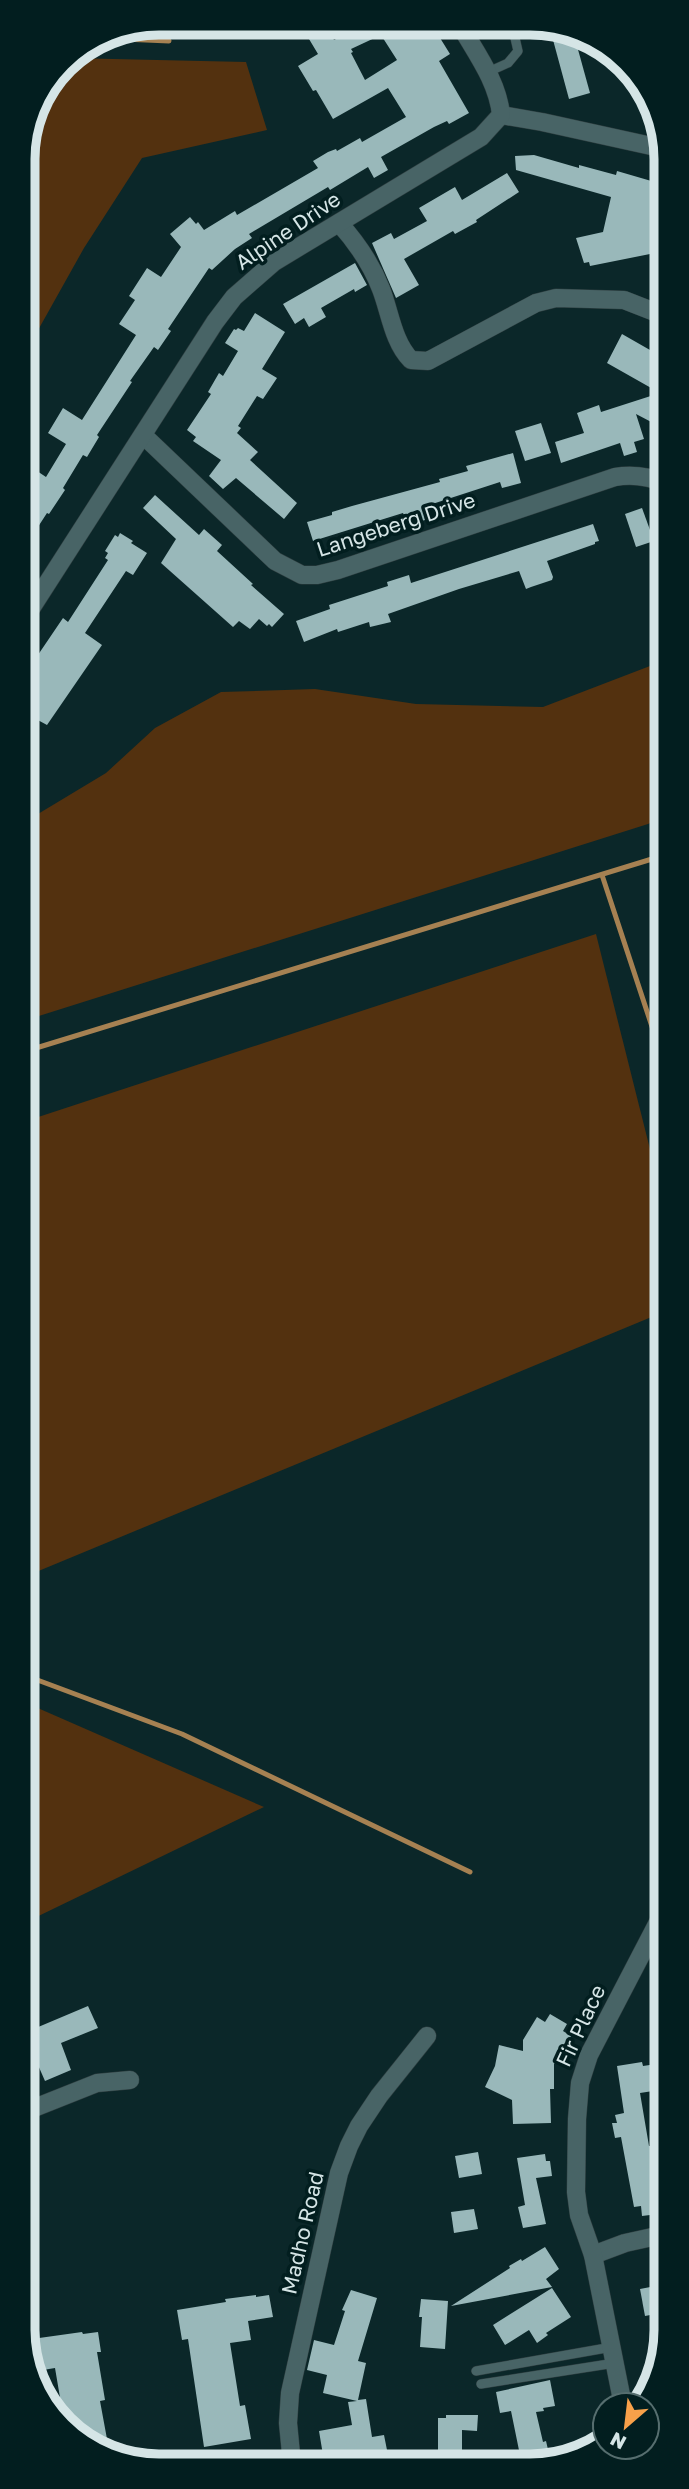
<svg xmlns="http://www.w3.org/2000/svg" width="689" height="2489" viewBox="0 0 689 2489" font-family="'Golos Text',sans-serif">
  <rect width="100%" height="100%" fill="#0b2729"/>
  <!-- green -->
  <g fill="#53310f">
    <polygon points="69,58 246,62 267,130 142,158 84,248 23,357 23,150 33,106 63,62"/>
    <polygon points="650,666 665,666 665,815 648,824 23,1021 23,823 106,773 155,728 221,692 315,689 416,704 543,707"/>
    <polygon points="596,934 665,1209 666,1311 24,1577 23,1122"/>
    <polygon points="24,1702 264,1807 24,1923"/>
  </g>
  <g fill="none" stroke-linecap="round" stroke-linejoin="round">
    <!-- stream -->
    <g stroke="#a68152" stroke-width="5">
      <polyline points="100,38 169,41"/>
      <polyline points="602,875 665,1066"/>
      <polyline points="23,1052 665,855"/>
      <polyline points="24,1675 182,1734 470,1872"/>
    </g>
  </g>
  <!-- building -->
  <g fill="#99b8ba" fill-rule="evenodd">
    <path d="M300,24h25l9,16 32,-16 66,1 18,29 -11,7 30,52 -20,11 -2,-3 -13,6 -53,30 7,13 -14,8 -6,-11 -38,23 -2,-3 -79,47 3,4 -17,11 -23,21 -3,-2 -41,61 3,2 -13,19 -4,-3 -24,34 2,1 -35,53 2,2 -12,20 -4,-2 -20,33 2,2 -16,24 -2,-1 -24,37v-72l8,-11 15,10 20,-33 -18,-11 15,-25 19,12 54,-85 -17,-11 16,-24 -6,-4 18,-28 14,9 20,-30 -11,-13 20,-17 6,7 2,-2 6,8 31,-19 2,4 81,-47 -5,-7 15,-9 8,-3 1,2 23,-13 2,4 44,-25 -18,-29 -55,31 -17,-29 -3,1 -15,-25 20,-12zM381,35l16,25 -32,20 -14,-27 2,-1 -2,-3z"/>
    <polygon points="549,25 557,25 574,35 590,93 569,99"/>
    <polygon points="534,155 579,168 579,165 616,175 617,171 665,185 665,251 590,266 589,262 584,263 576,238 603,232 611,197 516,170 515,156"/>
    <polygon points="507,173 519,192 476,220 477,222 455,234 453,231 404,259 419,285 396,298 372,243 391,233 394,239 427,221 419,208 455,187 462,200"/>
    <polygon points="355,263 367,285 355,292 354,289 321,308 326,317 309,327 304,318 295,324 283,304"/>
    <polygon points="255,313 285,332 262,369 277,378 263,399 257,396 238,426 241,428 237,433 258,452 250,460 297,503 284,519 236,478 223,489 209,476 221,460 193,441 196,437 187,430 211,394 208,392 219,373 223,376 238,351 225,343 234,329 236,330 238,328 244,331"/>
    <polygon points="664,327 665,409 657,425 636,414 644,439 634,442 637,452 624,456 620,443 561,463 555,442 584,433 577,413 599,405 601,412 660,393 607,363 622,334 650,350"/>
    <polygon points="541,423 551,453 525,461 515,431"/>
    <polygon points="513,453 521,483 502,488 500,482 423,507 425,520 408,525 403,513 313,541 307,522 332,515 332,512 352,506 440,482 439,479 468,471 466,466"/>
    <polygon points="155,495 199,535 204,529 222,545 217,551 253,584 251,585 284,614 272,627 269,624 267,626 259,619 250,629 239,621 233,627 161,563 176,539 143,508"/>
    <polygon points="642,508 654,541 636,547 625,514"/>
    <polygon points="593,524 599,541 595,542 595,544 547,561 553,577 552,580 531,587 526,589 519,571 459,589 388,614 391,622 370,627 369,622 338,632 337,629 304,642 296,621 330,609 329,605 388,586 387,582 409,575 411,583"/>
    <polygon points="120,533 133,541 131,543 147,553 133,575 126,571 85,633 102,645 47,725 23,712 23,677 63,618 68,622 108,560 105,558 108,553 105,551 115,535 118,537"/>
    <polygon points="88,2006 98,2028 61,2043 71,2070 45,2081 24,2033"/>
    <polygon points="550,2014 567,2024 563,2031 571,2036 554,2064 554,2089 550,2089 551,2123 513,2124 512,2100 485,2087 495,2066 499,2045 523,2051 523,2040 537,2017 545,2022"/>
    <polygon points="642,2062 643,2066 663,2063 666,2082 666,2089 640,2093 649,2146 651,2146 653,2157 662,2156 666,2186 666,2213 642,2216 641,2206 634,2207 621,2137 615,2138 612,2123 617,2123 615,2115 624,2113 617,2066"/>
    <polygon points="478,2152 482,2174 459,2178 455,2156"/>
    <polygon points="545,2154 546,2161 550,2161 552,2176 536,2178 546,2224 523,2228 518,2207 525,2205 517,2158"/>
    <polygon points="474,2209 478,2229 454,2233 451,2212"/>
    <polygon points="545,2247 559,2269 546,2279 552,2287 451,2306 510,2268 509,2266 521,2259 522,2261"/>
    <polygon points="666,2284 666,2312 645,2316 640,2289"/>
    <polygon points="552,2288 571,2317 546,2333 548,2335 537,2343 529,2330 505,2345 493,2325"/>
    <polygon points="351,2290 377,2298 358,2361 366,2363 358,2400 366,2399 372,2437 384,2435 389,2460 366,2464 348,2464 345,2451 323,2455 319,2431 352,2425 348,2402 357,2401 323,2393 327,2375 307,2370 314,2340 334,2345 345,2311 342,2310"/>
    <polygon points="256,2295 256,2297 269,2295 273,2317 248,2321 251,2340 230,2343 240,2406 245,2405 251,2439 204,2447 188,2339 182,2340 177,2310 226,2302 225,2299"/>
    <polygon points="421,2299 448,2301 445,2349 420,2347 422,2317 419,2317"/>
    <polygon points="82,2332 83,2334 98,2332 101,2352 97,2352 105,2400 100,2401 107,2439 92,2442 65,2427 55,2368 37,2371 35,2356 31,2356 29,2341 33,2341 32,2339"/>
    <polygon points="550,2380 555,2406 543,2408 544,2411 536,2412 543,2442 546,2441 550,2458 547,2459 548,2465 522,2465 511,2411 500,2413 496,2392"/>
    <polygon points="446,2415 478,2415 477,2431 462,2430 462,2465 445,2465 444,2450 438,2450 438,2418 446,2418"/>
  </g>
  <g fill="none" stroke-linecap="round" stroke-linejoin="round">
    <defs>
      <g id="lane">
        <polyline points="488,72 508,63 518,51 512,25"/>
        <polyline points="476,2371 612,2347"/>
        <polyline points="481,2384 615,2363"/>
      </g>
      <g id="street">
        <polyline points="501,115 542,122 665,149"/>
        <path d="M339,223c18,20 32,40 42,66 9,23 12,53 30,71l17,1 108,-58 20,-5 68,2 41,16"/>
        <path d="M143,435l132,126 27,14h15l21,-5 277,-93c18,-3 33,-1 50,6"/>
        <path d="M23,621l192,-299 19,-25 40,-35 207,-125 20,-22c-3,-33 -25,-62 -41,-90"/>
        <polyline points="24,2112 97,2083 130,2080"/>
        <polyline points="593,2255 625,2243 666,2234"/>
        <polyline points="623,2405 593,2255 579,2215 576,2192 577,2119 580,2083 589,2055 666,1907"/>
        <polyline points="292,2464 288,2423 290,2393 339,2173 349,2146 359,2126 379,2096 427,2036"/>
      </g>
    </defs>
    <!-- lane casing -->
    <use href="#lane" stroke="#2f3f41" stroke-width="10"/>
    <!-- street casing -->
    <use href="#street" stroke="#2f3f41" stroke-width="19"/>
    <!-- lane -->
    <use href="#lane" stroke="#486466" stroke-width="9"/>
    <!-- street -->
    <use href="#street" stroke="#486466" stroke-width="18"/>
  </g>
  <g text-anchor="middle" stroke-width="7" stroke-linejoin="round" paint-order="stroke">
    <!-- street labels -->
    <g font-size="21" fill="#d5e5e6" stroke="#021e1f">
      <text transform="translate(288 231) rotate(-34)" y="7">Alpine Drive</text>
      <text transform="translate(396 525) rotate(-18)" y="7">Langeberg Drive</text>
      <text transform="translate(581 2026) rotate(-65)" y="7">Fir Place</text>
      <text transform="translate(303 2233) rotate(-77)" y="7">Madho Road</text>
    </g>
  </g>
  <!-- crop -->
  <path d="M0 0H689V2489H0ZM159 35H530A124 124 0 0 1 654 159V2330A124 124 0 0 1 530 2454H159A124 124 0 0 1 35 2330V159A124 124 0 0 1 159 35Z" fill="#021e1f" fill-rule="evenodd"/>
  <path fill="none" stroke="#d5e5e6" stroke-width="9" d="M159 35H530A124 124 0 0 1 654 159V2330A124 124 0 0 1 530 2454H159A124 124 0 0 1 35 2330V159A124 124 0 0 1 159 35Z"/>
  <!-- north arrow -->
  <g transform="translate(626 2426) rotate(208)"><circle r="33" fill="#021e1f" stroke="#566e6f" stroke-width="2"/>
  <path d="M0-5L12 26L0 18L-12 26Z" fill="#f8a14a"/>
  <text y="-10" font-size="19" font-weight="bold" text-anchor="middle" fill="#d5e5e6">N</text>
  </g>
</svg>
